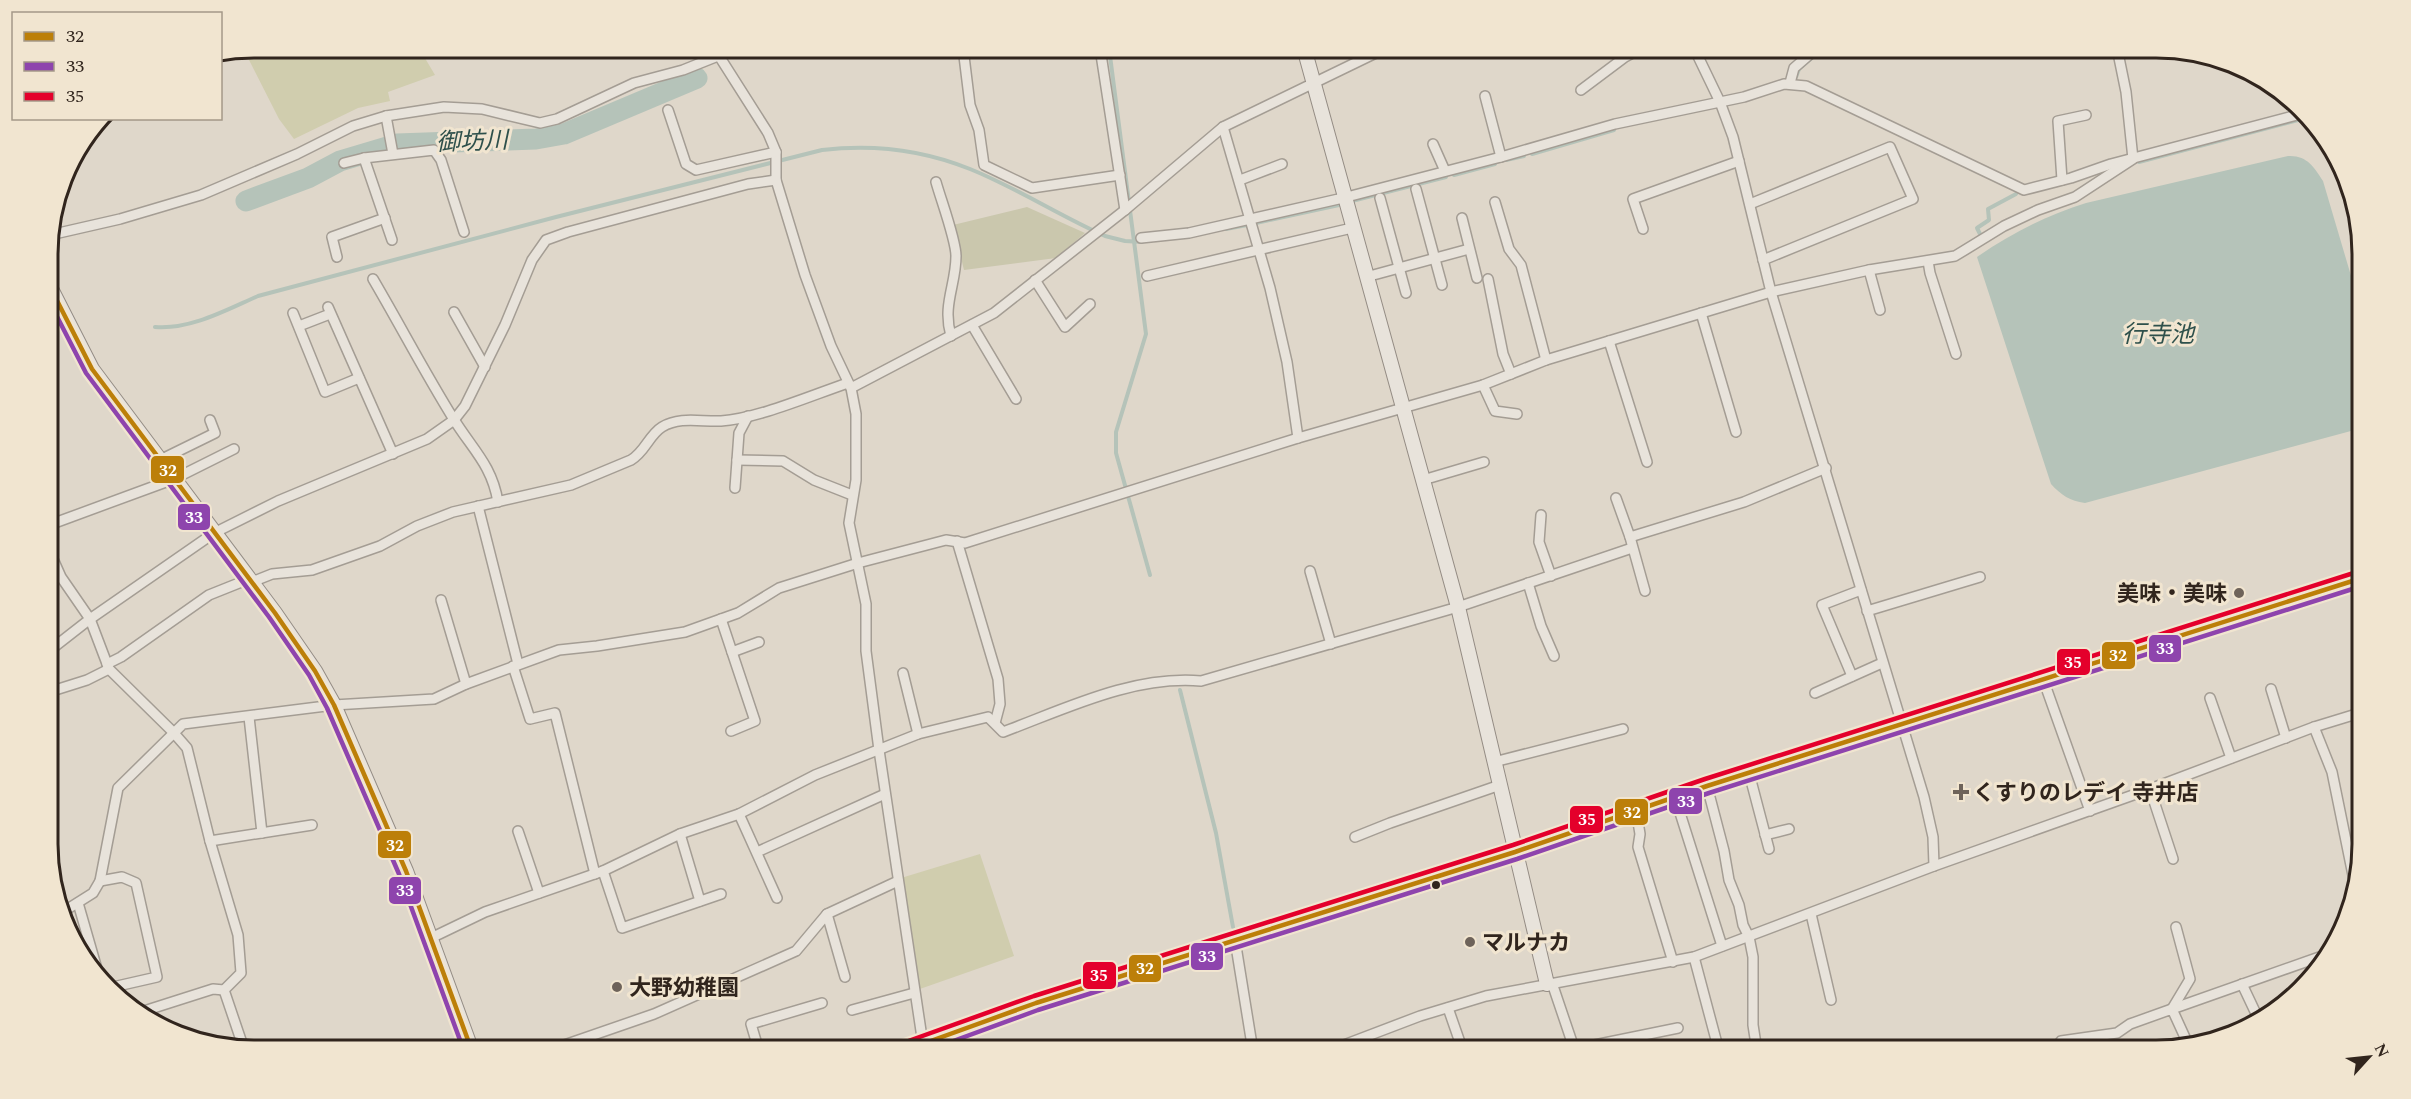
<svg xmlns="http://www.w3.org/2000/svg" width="2411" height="1099" viewBox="0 0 2411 1099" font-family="Spectral,'Noto Sans JP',serif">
  <rect width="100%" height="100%" fill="#dfd7ca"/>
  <!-- green -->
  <g fill="#d0cdae">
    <polygon points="255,48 419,48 435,75 388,92 390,101 358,108 294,139 279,119 244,50"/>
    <polygon points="980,854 1014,956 917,990 901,878"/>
  </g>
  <!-- cemetery -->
  <polygon fill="#cac7ad" points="1027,207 1085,233 1056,258 964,270 953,225"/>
  <!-- water -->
  <path fill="#b5c3b9" d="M2288,156c19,-1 26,11 35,25l39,132v115l-277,75c-15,-2 -24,-8 -34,-19l-74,-227c35,-24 68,-41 109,-54z"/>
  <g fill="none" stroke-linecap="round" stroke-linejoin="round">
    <!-- stream -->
    <g stroke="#b5c3b9" stroke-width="4">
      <polyline points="1109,48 1146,334 1116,432 1116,453 1150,575"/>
      <polyline points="1796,77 1799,69 1814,56"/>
      <polyline points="1532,154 1614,130"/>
      <polyline points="1506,160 1524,156"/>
      <polyline points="2139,162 2306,118"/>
      <polyline points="1454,175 1495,164"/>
      <polyline points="1352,201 1446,177"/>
      <polyline points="1256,223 1339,205"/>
      <polyline points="1226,229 1247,225"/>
      <polyline points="1981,236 1977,228 1989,220 1988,209 2016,194"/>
      <path d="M155,327c35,3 71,-17 103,-31l298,-79 266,-67c50,-6 101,0 148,19 47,19 90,47 135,67l20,5 17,1"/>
      <polyline points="1180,690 1216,833 1233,927"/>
    </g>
    <!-- river -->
    <polyline stroke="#b5c3b9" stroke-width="21" points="246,201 308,178 340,161 397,144 536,139 564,134 697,78"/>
    <defs>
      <g id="street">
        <polyline points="714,48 768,133 776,152 776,180 805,275 831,346 851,388 856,414 856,480 849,523 866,604 866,651 879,750 924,1051"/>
        <polyline points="963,48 970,105 979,130 984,165 1032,188 1120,175"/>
        <polyline points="1100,48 1125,210"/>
        <polyline points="1694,48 1720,102 1733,137 1771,292 1924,797 1933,837 1934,866"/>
        <polyline points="1790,83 1794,68 1817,48"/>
        <polyline points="1581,90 1625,57 1642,48"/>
        <polyline points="1485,96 1501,157"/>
        <polyline points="668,110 686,164 696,170 776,152"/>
        <polyline points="386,116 393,154"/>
        <polyline points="1223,127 1270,288 1287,362 1298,438"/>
        <polyline points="1433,144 1445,171"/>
        <polyline points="364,158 392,240"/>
        <polyline points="344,163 364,158 434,150 441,160 464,232"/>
        <polyline points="1240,180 1282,164"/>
        <polyline points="2062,180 2058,121 2086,115"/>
        <path d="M936,182c5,18 20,58 20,74 0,29 -14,49 -5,80"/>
        <polyline points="1416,189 1442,285"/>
        <polyline points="1380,198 1406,293"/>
        <polyline points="1495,202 1509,249 1521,265 1546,360"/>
        <polyline points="1750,204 1890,147 1913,199 1763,260"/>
        <polyline points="1462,218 1477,278"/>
        <polyline points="1643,229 1633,199 1739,161"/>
        <polyline points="50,235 120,219 201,195 297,154 353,126 386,116 444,107 482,109 540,123 557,119 634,83 683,70 718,56 729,48"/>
        <polyline points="1141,238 1189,233 1343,198 1501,157 1615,124 1744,97 1784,84 1806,86 2024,190 2071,178 2111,164 2301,114"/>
        <polyline points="337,257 332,237 385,218"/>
        <polyline points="1928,261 1930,273 1956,354"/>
        <polyline points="1869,270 1880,310"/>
        <polyline points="1147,276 1352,228"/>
        <polyline points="1366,277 1469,249"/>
        <path d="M373,279c27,46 52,94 80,139 19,31 39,47 45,84"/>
        <polyline points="1488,279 1503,354 1511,374"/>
        <polyline points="1035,280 1065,327 1090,304"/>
        <polyline points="328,307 393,454"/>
        <polyline points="454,312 485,367"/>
        <polyline points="293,313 325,392 359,378"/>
        <polyline points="1701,313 1736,432"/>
        <polyline points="972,325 1016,399"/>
        <polyline points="299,326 330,314"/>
        <polyline points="1609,341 1647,462"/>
        <polyline points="1483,385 1495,411 1517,414"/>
        <polyline points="851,388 994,313 1125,210 1223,127 1386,48"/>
        <polyline points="160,460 215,433 210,420"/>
        <polyline points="737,460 783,461 814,480 852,495"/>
        <polyline points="1423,480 1484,462"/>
        <polyline points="735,488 739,433 748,416"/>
        <polyline points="1616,498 1630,537 1645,591"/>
        <polyline points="478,506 518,664"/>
        <polyline points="1541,515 1539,542 1551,576"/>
        <polyline points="49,525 174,479 234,449"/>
        <polyline points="1630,537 1744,502 1826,468"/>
        <polyline points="957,541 998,679 1000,704 995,723"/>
        <polyline points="49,550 61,577 90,619 109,669 173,732 187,748 210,841 238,935 241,973 224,990 244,1049"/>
        <polyline points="1310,571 1331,644"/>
        <path d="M252,582l20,-8 40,-4 68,-24 37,-20 36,-14 118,-27 60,-25c14,-8 18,-25 31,-33 18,-11 39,-5 59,-6 36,-2 91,-26 127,-38"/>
        <polyline points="1528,583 1541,626 1554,656"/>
        <polyline points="441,600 466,684"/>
        <polyline points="1867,611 1980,577"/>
        <polyline points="721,619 755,721 731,731"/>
        <polyline points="49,651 90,619 214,533 278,501 427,439 454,420 465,406 505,325 532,260 546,240 568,232 748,184 776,180"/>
        <polyline points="732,652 759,642"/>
        <polyline points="107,664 121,657 209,595 249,579"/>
        <polyline points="513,666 530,719 555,713 595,874"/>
        <polyline points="903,673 918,734"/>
        <polyline points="1852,676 1822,605 1861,590"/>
        <polyline points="2043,679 2090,811"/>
        <polyline points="2271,689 2286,738"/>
        <polyline points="49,692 87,680 109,669"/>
        <polyline points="1815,693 1882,663"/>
        <polyline points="2210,698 2231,758"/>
        <polyline points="249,717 262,833"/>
        <polyline points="2314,727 2332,772 2355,885"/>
        <polyline points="1494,762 1623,729"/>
        <polyline points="1749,773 1769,849"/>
        <polyline points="1707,786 1724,851 1729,880 1739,905 1743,925 1749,937 1753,957 1753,1025 1757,1051"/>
        <polyline points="2150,789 2173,859"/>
        <polyline points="1675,797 1722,946"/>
        <polyline points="1636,810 1640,834 1638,847 1673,962"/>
        <polyline points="739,814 777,898"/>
        <polyline points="518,831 539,893"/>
        <polyline points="680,834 700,901"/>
        <polyline points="1765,835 1789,829"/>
        <polyline points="1355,837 1390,823 1500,785"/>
        <polyline points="210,841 312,825"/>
        <polyline points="757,852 885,794"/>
        <polyline points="603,871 622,928 721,894"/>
        <polyline points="100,881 122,877 136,883 157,977 113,987"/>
        <polyline points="78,903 99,976"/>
        <polyline points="66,910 93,893 100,881 118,788 183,724 334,705 434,699 466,684 559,650 597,646 685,632 738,613 779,588 858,563 946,540 965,543 1298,438 1483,385 1546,360 1771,292 1869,270 1955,256 2004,226 2038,210 2075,197 2133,159 2126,92 2117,48"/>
        <polyline points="827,914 845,977"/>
        <polyline points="1811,914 1831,1000"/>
        <path d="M431,938l54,-26 118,-41 77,-37 59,-20 76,-39 103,-41 70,-17 15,15c62,-23 130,-57 198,-51l257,-74 174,-59"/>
        <polyline points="1235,940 1253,1051"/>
        <polyline points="1694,957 1719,1051"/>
        <polyline points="1552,983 1575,1051"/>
        <polyline points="2242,984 2259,1020"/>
        <polyline points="1448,1008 1463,1051"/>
        <polyline points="2172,1009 2328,954"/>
        <polyline points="2172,1009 2190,979 2176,927"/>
        <polyline points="852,1010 914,993"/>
        <polyline points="144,1011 213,989 224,990"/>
        <polyline points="1575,1049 1678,1028"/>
        <polyline points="547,1051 654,1014 796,951 827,914 898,881"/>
        <polyline points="759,1051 751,1024 822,1003"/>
        <polyline points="1177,1051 1197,1045"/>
        <polyline points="1328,1051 1420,1016 1486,996 1694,957 1934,866 2150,789 2314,727 2363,712"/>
        <polyline points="2054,1051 2061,1041 2117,1033 2130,1024 2172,1009 2188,1044"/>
      </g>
      <g id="secondary">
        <polyline points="1304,48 1458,607 1547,984"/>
        <polyline points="49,285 92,369 275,613 315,671 334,705 406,871 472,1051"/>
        <polyline points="903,1051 1036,1003 1515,852 1707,786 2362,578"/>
      </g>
    </defs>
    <!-- street casing -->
    <use href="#street" stroke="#a49d94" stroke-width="12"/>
    <!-- secondary casing -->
    <use href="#secondary" stroke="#948c84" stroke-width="16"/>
    <!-- street -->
    <use href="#street" stroke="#e8e3db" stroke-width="9"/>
    <!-- secondary -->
    <use href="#secondary" stroke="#e8e3db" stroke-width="14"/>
    <defs>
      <g id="bus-1">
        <polyline points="49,285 92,369 275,613 315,671 334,705 406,871 472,1051"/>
        <polyline points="903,1051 1036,1003 1515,852 1707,786 2362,578"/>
      </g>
      <g id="bus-2">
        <polyline points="49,301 86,373 269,617 309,675 327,708 399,874 464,1051"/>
        <polyline points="926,1051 1038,1010 1517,859 1709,793 2362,586"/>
      </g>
      <polyline id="bus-3" points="900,1044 1034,996 1513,845 1705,779 2360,571"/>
    </defs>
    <!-- bus-1 casing -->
    <use href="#bus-1" stroke="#f1e5d0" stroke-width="9"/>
    <!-- bus-2 casing -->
    <use href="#bus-2" stroke="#f1e5d0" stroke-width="9"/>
    <!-- bus-3 casing -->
    <use href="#bus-3" stroke="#f1e5d0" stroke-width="9"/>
    <!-- bus-1 -->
    <use href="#bus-1" stroke="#bc7f09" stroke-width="4.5"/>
    <!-- bus-2 -->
    <use href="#bus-2" stroke="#8e44ad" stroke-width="4.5"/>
    <!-- bus-3 -->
    <use href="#bus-3" stroke="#e4002b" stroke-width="4.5"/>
  </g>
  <!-- markers -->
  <g fill="#6e635a" stroke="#f1e5d0" stroke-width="2">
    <circle cx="2239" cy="593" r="6"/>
    <path d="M1958 783h6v6h6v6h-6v6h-6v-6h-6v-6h6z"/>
    <circle cx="1470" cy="942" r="6"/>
    <circle cx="617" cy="987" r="6"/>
  </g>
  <circle fill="#31251d" stroke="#f1e5d0" stroke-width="2" cx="1436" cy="885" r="5"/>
  <g text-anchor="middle" stroke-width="6" stroke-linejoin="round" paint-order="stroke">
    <!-- poi labels -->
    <g font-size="22" font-weight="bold" fill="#31251d" stroke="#f1e5d0" text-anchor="start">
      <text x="2227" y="601" text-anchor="end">美味・美味</text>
      <text x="1973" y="800">くすりのレデイ 寺井店</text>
      <text x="1482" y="950">マルナカ</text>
      <text x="629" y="995">大野幼稚園</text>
    </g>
    <!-- water labels -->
    <g font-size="24" font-style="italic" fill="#2e504b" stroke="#f1e5d0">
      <text transform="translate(472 141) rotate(-2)" y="8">御坊川</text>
      <text x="2158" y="342">行寺池</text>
    </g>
  </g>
  <!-- crop -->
  <path d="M0 0H2411V1099H0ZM254 58H2156A196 196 0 0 1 2352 254V844A196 196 0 0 1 2156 1040H254A196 196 0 0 1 58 844V254A196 196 0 0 1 254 58Z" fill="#f1e5d0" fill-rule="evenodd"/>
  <path fill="none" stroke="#31251d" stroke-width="3" d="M254 58H2156A196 196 0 0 1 2352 254V844A196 196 0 0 1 2156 1040H254A196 196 0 0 1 58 844V254A196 196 0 0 1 254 58Z"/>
  <g stroke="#f1e5d0" stroke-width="2">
    <rect x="150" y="455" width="35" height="29" rx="6" fill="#bc7f09"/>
    <rect x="177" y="503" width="34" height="28" rx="6" fill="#8e44ad"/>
    <rect x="2148" y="634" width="34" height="29" rx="6" fill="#8e44ad"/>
    <rect x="2101" y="641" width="35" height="29" rx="6" fill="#bc7f09"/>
    <rect x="2056" y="648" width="35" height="28" rx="6" fill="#e4002b"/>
    <rect x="1668" y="787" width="35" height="28" rx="6" fill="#8e44ad"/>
    <rect x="1614" y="798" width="35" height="28" rx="6" fill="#bc7f09"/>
    <rect x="1569" y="805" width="35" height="29" rx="6" fill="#e4002b"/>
    <rect x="377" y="830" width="35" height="29" rx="6" fill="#bc7f09"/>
    <rect x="388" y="876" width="34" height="29" rx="6" fill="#8e44ad"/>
    <rect x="1190" y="942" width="34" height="29" rx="6" fill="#8e44ad"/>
    <rect x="1128" y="954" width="34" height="29" rx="6" fill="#bc7f09"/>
    <rect x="1082" y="961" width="35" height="29" rx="6" fill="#e4002b"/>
  </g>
  <g font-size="16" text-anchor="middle" font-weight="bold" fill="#fff">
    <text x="168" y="476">32</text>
    <text x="194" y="523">33</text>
    <text x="2165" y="654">33</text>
    <text x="2118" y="661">32</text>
    <text x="2073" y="668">35</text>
    <text x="1686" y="807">33</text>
    <text x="1632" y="818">32</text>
    <text x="1587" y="825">35</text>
    <text x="395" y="851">32</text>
    <text x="405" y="896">33</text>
    <text x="1207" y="962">33</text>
    <text x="1145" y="974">32</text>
    <text x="1099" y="981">35</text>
  </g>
  <!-- legend -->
  <rect x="12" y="12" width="210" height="108" fill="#f1e5d0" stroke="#a49888" stroke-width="1.5"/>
  <rect x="24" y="32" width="30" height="9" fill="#bc7f09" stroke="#a49888" stroke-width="1.5"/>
  <text x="66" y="42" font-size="18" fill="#31251d">32</text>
  <rect x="24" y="62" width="30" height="9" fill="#8e44ad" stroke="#a49888" stroke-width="1.5"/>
  <text x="66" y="72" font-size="18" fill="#31251d">33</text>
  <rect x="24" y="92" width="30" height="9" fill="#e4002b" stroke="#a49888" stroke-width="1.5"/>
  <text x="66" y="102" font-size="18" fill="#31251d">35</text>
  <!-- north arrow -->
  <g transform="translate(2369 1057) rotate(63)" stroke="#f1e5d0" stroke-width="4.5" paint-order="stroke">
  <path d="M0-4.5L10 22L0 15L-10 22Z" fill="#31251d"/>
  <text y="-9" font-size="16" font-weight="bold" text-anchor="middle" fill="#31251d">N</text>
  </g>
</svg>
